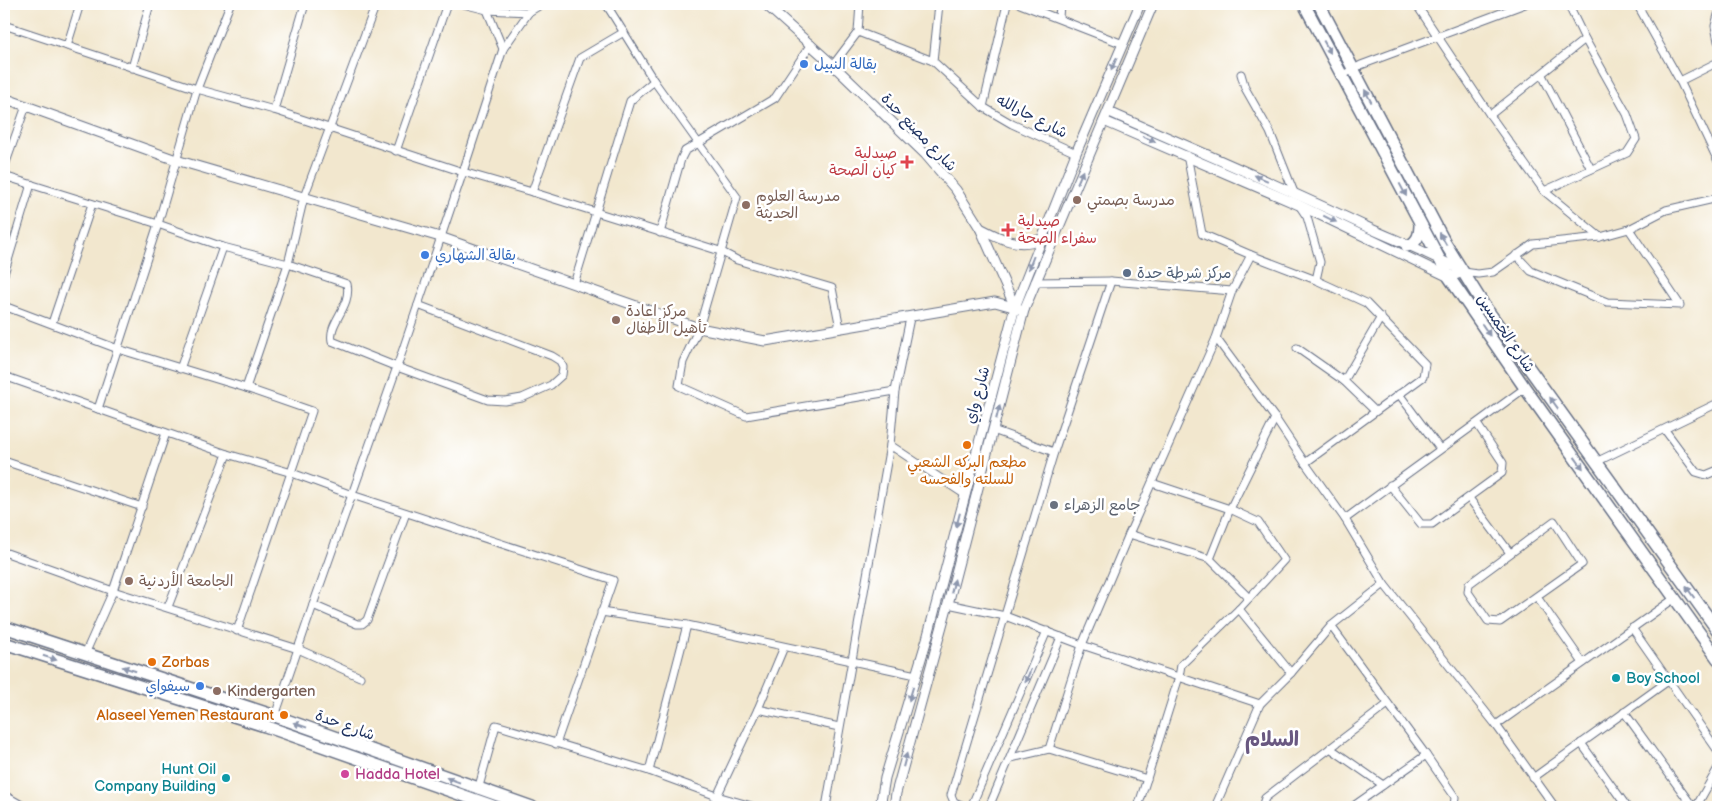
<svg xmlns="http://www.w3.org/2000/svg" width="1722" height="811" viewBox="0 0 1722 811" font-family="'Balsamiq Sans','Playpen Sans Arabic',sans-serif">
  <rect width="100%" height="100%" fill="#fff"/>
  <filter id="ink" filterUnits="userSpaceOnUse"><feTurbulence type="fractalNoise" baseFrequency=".02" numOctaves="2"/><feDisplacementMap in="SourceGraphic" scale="10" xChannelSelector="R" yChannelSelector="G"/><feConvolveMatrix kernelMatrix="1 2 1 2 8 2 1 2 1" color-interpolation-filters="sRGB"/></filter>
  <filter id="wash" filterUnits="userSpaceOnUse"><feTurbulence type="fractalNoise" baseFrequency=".0096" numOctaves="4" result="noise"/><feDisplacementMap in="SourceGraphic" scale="20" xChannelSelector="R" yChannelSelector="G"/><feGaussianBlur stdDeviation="1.12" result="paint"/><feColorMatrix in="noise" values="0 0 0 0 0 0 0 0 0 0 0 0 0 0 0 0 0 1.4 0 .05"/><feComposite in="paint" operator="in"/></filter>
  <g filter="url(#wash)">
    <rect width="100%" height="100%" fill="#f2e7ce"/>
  </g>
  <g filter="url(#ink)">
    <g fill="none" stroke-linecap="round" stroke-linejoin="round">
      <defs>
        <g id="minor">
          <polyline points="463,4 487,10 529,12"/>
          <polyline points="606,4 654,81 737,197 699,328 683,362 679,386 746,416 895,391"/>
          <polyline points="1020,4 1123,44"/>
          <polyline points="1416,4 1490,115 1544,191 1600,237"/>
          <polyline points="1637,4 1680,81 1718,161"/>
          <polyline points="487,10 503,49"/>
          <polyline points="1718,15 1715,26 1718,41"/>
          <polyline points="1059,18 1060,4"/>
          <polyline points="4,25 197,89 274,110 463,172 532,192 720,251 737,260 832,288 840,328"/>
          <polyline points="858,32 933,61 983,107 1012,124 1076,153"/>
          <polyline points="67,46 80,4"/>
          <polyline points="933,61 939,4"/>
          <polyline points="833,65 858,32 860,4"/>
          <polyline points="132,68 150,4"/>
          <polyline points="1241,74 1245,88 1270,132 1295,195"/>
          <polyline points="1343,75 1361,65 1525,4"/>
          <polyline points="1542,75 1591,169"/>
          <polyline points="1680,81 1718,62"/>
          <polyline points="983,107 1007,4"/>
          <polyline points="274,110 305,4"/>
          <polyline points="1490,115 1585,39"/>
          <polyline points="396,151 447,4"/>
          <polyline points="1187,155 1202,234 1251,255 1316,280 1366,303 1425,364 1423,377 1305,463"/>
          <polyline points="4,168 26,106"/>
          <path d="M4,176l154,48 65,23 65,17 59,20c5,23 -19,38 -15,57l65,26 91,33 17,1 17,-3 29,-13 11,-10 1,-8 -3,-6 -8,-5 -134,-51"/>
          <polyline points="1544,191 1627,153 1636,139 1627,114 1585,39 1568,4"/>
          <polyline points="532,192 580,58 624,32"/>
          <polyline points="1299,205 1307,217 1320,262 1316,280"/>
          <polyline points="660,233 681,159 685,151 775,98 811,44"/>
          <polyline points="1516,255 1531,271 1607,302 1680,305 1629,229"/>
          <polyline points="1464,272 1478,274 1493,272 1533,244 1600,237 1629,229 1666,210 1718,198"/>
          <polyline points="4,274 31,184"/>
          <polyline points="1035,282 1111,281 1232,291"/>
          <polyline points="574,284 630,101 654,81"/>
          <polyline points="4,306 118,349 246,388 312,411 237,631"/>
          <polyline points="910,318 895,391 890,445 964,494"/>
          <polyline points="52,323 92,204"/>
          <polyline points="1216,338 1275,418 1305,463 1345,519 1384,584 1496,725 1555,807"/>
          <polyline points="1297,348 1344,381 1375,411"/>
          <polyline points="180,369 223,247"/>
          <polyline points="4,376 227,454 292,473 352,495 613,580 556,744"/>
          <polyline points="1344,381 1381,317"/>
          <polyline points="246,388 288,264 304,197 376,4"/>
          <polyline points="4,391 7,377"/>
          <polyline points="1399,394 1440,449"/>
          <polyline points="98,409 158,224 197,89 230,4"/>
          <polyline points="993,430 1054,452"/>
          <polyline points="1665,430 1696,472 1706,475 1718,470"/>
          <polyline points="4,461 142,507"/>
          <polyline points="1596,462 1718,403"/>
          <polyline points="1390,485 1421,524 1432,524 1502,473 1503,463 1477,424"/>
          <polyline points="1469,498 1510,553"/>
          <polyline points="1345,519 1525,388"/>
          <polygon points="1554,521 1582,564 1500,622 1488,621 1468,592 1469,584"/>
          <polyline points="1129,534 1210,559 1249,598"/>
          <polyline points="4,552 113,591 298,649 360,677"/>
          <polyline points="1210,559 1230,509 1275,418"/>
          <polyline points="1537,597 1583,663"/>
          <polyline points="948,604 1005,616 1082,645 1260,704"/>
          <polyline points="313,605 357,624 362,624 367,620 406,513"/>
          <polyline points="168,607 227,454"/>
          <polyline points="1239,609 1291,673"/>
          <polyline points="601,612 687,625 916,675"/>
          <polyline points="1331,626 1426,755 1455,797 1454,807"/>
          <polyline points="1632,628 1718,751"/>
          <polyline points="85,654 113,591 166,433"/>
          <polyline points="758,709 839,727"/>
          <polyline points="1624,712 1693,807"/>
          <polyline points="275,716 313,605 397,367 463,172 503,49 529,12 542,4"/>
          <polyline points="1496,725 1675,598"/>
          <polyline points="1581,743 1627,807"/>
          <polyline points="1330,748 1383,785"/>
          <polyline points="1049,749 1082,645 1129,534 1216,338 1232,291 1251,255"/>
          <polyline points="1011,758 1049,749 1147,779"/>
          <polyline points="649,771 687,625"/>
          <polyline points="1533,778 1668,681"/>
          <polyline points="478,790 496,725 649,771 717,796 755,807"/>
          <polyline points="4,795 25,807"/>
          <polyline points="712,807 758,709 784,647"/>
          <polyline points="826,807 890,445"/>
          <polyline points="966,807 954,802 951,795 1054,452 1111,281"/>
          <polyline points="971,807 1047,631"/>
          <polyline points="989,807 1061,637"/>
          <polyline points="1138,807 1179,677 1181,665 1239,609 1284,560 1258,522 1230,509 1152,483"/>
          <polyline points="1215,807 1260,704 1291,673 1331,626 1384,584"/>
          <polyline points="1262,807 1265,798 1388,704"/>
          <polyline points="1352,807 1426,755"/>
          <polyline points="1696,807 1718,768"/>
        </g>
        <g id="tertiary">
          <polyline points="765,4 833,65 925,154 956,190 980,228 1015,307"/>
          <polyline points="4,98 176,160 440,237 699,328 765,341 995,302 1024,310"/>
          <path d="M1109,112c87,38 174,75 260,116 31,14 63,26 93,43"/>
          <polyline points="1104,121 1299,205 1449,277 1464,272"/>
          <path d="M980,228c21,11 38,20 61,11"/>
          <polyline points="880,807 885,778 927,639 1015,307 1076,153 1140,4"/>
          <polyline points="894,807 896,793 948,604 1024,310 1153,4"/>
        </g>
        <g id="primary">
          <polyline points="1304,4 1449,277 1525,388 1718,659"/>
          <polyline points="1319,4 1445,243 1483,304 1718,631"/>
          <path d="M1407,246c11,-3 13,-12 13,-22"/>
          <polyline points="4,627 275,716 532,807"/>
          <polyline points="4,643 265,726 496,807"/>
        </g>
      </defs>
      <!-- minor casing -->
      <use href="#minor" stroke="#666f85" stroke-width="9"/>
      <!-- tertiary casing -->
      <use href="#tertiary" stroke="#666f85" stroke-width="11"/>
      <!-- primary casing -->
      <use href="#primary" stroke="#666f85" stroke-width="14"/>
      <!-- minor -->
      <use href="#minor" stroke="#fff" stroke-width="7"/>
      <!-- tertiary -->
      <use href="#tertiary" stroke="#fff" stroke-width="9"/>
      <!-- primary -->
      <use href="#primary" stroke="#fff" stroke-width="11"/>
    </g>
    <!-- one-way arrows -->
    <defs><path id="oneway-solid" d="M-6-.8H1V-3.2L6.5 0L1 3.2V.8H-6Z" transform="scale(1.25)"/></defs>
    <g fill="#8d97ae">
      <use href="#oneway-solid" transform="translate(1327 47) rotate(61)"/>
      <use href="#oneway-solid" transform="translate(1114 64) rotate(113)"/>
      <use href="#oneway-solid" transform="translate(1368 96) rotate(-118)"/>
      <use href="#oneway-solid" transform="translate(1149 139) rotate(23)"/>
      <use href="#oneway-solid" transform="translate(1080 177) rotate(-67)"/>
      <use href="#oneway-solid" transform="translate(1261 178) rotate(-157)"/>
      <use href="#oneway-solid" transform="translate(1403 190) rotate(62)"/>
      <use href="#oneway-solid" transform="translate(1330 219) rotate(26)"/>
      <use href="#oneway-solid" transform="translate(1443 239) rotate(-119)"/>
      <use href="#oneway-solid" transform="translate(1031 263) rotate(111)"/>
      <use href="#oneway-solid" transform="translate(1486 330) rotate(56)"/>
      <use href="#oneway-solid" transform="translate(1554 403) rotate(-126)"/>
      <use href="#oneway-solid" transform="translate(998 412) rotate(-76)"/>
      <use href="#oneway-solid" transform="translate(1579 463) rotate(54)"/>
      <use href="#oneway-solid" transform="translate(958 520) rotate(105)"/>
      <use href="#oneway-solid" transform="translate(953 586) rotate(-76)"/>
      <use href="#oneway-solid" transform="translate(1690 592) rotate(-126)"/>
      <use href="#oneway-solid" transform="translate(50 658) rotate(18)"/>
      <use href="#oneway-solid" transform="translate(129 669) rotate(-162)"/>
      <use href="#oneway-solid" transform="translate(1028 676) rotate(113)"/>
      <use href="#oneway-solid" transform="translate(911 694) rotate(107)"/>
      <use href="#oneway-solid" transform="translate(300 725) rotate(-160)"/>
      <use href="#oneway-solid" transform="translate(905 760) rotate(-75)"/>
      <use href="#oneway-solid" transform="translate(453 780) rotate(-160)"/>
    </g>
  </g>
  <!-- markers -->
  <g fill="#3f7fe0" stroke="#fff" stroke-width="2">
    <circle cx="804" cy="64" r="5"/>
    <circle cx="425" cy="255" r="5"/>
    <circle cx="200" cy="686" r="5"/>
  </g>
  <g fill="#e0444e" stroke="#fff" stroke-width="2">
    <path d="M904.5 154.5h5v5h5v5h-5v5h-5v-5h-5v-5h5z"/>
    <path d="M1005.5 222.5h5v5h5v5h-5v5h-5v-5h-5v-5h5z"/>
  </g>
  <g fill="#8d6e63" stroke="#fff" stroke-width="2">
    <circle cx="1077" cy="200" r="5"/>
    <circle cx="746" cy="205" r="5"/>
    <circle cx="616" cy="320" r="5"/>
    <circle cx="129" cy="581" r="5"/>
    <circle cx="217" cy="691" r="5"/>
  </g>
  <circle fill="#5c6f8a" stroke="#fff" stroke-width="2" cx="1127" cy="273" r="5"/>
  <g fill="#e8710a" stroke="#fff" stroke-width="2">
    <circle cx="967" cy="445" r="5"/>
    <circle cx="152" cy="662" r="5"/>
    <circle cx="284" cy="715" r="5"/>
  </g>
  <circle fill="#6b7280" stroke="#fff" stroke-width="2" cx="1054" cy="505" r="5"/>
  <g fill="#0f9aa8" stroke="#fff" stroke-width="2">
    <circle cx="1616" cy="678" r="5"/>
    <circle cx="226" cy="778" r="5"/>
  </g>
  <circle fill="#d1479c" stroke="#fff" stroke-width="2" cx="345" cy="774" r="5"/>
  <g text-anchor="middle" stroke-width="5" stroke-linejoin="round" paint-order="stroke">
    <!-- shop labels -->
    <g font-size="15" fill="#366cbe" stroke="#fff" text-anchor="start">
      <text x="814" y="69">بقالة النبيل</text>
      <text x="435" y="260">بقالة الشهاري</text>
      <text x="190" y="691" text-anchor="end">سيفواي</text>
    </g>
    <!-- street labels -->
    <g font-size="15" fill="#1b2f5e" stroke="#fff">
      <text transform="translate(1032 116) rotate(27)" y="5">شارع جارالله</text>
      <text transform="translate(919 132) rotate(46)" y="5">شارع مصنع حدة</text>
      <text transform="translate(1506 333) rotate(56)" y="5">شارع الخمسين</text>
      <text transform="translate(977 395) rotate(-75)" y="5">شارع واي</text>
      <text transform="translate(345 725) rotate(20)" y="5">شارع حدة</text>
    </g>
    <!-- health labels -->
    <g font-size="15" fill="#be3a42" stroke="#fff" text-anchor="end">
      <text x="897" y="158">صيدلية<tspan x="897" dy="17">كيان الصحة</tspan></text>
      <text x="1018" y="226" text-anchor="start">صيدلية<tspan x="1018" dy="17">سفراء الصحة</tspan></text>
    </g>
    <!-- education labels -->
    <g font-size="15" fill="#785e54" stroke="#fff" text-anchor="start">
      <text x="756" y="201">مدرسة العلوم<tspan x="756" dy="17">الحديثة</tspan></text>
      <text x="1087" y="205">مدرسة بصمتي</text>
      <text x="626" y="316">مركز اعادة<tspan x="626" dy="17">تأهيل الأطفال</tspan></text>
      <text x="139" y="586">الجامعة الأردنية</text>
      <text x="227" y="696">Kindergarten</text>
    </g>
    <!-- service labels -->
    <g font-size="15" fill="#4e5e75" stroke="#fff" text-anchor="start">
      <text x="1137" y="278">مركز شرطة حدة</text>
    </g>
    <!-- food labels -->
    <g font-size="15" fill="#c56008" stroke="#fff">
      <text x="967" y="467">مطعم البركه الشعبي<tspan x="967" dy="17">للسلته والفحسه</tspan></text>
      <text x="162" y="667" text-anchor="start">Zorbas</text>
      <text x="274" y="720" text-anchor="end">Alaseel Yemen Restaurant</text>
    </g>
    <!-- worship labels -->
    <g font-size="15" fill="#5b616d" stroke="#fff" text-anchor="start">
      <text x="1064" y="510">جامع الزهراء</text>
    </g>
    <!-- culture labels -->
    <g font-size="15" fill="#0d838f" stroke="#fff" text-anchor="start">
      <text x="1626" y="683">Boy School</text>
      <text x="216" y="774" text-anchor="end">Hunt Oil<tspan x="216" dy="17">Company Building</tspan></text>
    </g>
    <!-- hotel labels -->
    <g font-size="15" fill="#b23c85" stroke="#fff" text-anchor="start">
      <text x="355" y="779">Hadda Hotel</text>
    </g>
    <!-- district labels -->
    <g font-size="20" font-weight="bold" fill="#695881" stroke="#fff">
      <text x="1272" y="746">السلام</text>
    </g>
  </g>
  <!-- margin -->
  <rect width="1722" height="811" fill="none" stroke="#fff" stroke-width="20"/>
</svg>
